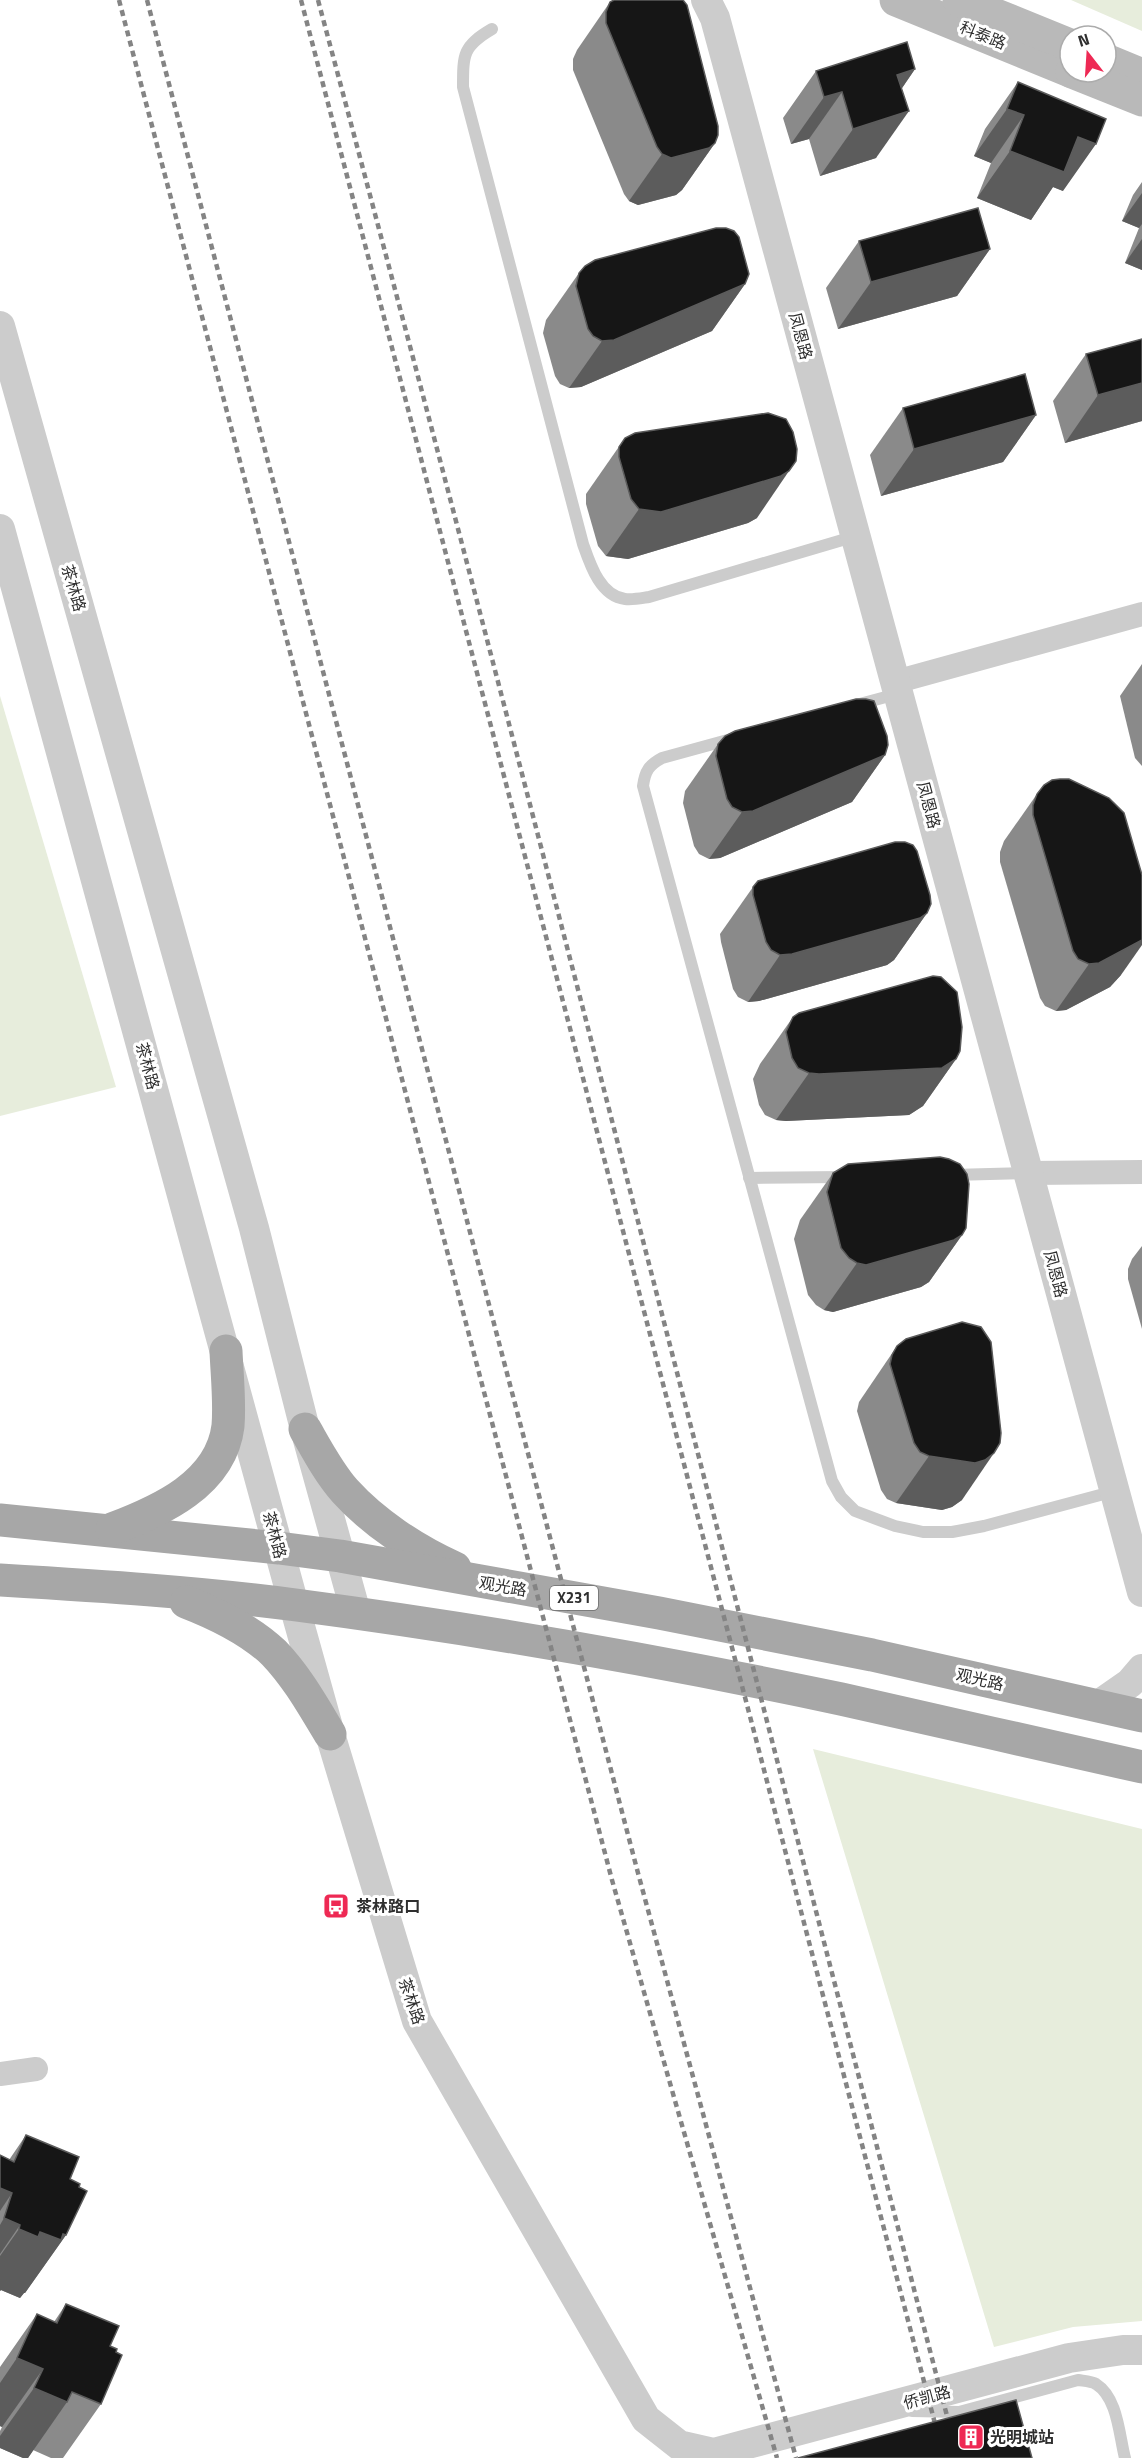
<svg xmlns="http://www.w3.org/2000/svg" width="1142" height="2458" viewBox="0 0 1142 2458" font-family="'Titillium Web','Noto Sans SC',sans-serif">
  <rect width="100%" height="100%" fill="#fff"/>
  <!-- green -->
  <g fill="#e7eddc">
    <polygon points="1071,0 1142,0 1142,31"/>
    <polygon points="0,696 116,1087 0,1116"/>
    <polygon points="813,1749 1142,1829 1142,2321 1073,2327 994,2347"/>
  </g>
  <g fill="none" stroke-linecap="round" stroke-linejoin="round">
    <!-- service -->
    <g stroke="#ccc" stroke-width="12">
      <path d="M492,29c-29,17 -29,25 -29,58l120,457c7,20 17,52 42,55 8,1 17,-1 24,-2l207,-61"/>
      <polyline points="856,705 897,694"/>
      <path d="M735,738l-73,20c-13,7 -17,13 -19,28l189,695 9,16 14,14 40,15 28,6h29l32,-6 131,-35"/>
      <polyline points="952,1175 1027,1173"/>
      <polyline points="749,1178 844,1177"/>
      <path d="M912,2411l47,1 119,-32c6,1 13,1 18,4 22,14 23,51 29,74"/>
    </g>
    <!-- minor -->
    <g stroke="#ccc" stroke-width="24">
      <polyline points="895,682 1142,614"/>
      <polyline points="1029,1173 1142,1172"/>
      <polyline points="0,2074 36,2069"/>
    </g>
    <!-- tertiary -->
    <g stroke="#ccc" stroke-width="30">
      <polyline points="706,0 715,18 1142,1592"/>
      <polyline points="0,326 254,1228 305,1429 356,1613"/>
      <polyline points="0,529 294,1605 330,1734 417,2021 646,2419 679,2445 714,2453 1069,2358 1123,2350 1142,2350"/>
      <polyline points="1097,1706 1130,1683 1142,1669"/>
    </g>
    <!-- secondary -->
    <g stroke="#b9b9b9" stroke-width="33">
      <polyline points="896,0 1070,71"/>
      <polyline points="959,0 1070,45"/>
      <polyline points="1106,60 1142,75"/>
      <polyline points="1072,72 1142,100"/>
    </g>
    <!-- primary -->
    <g stroke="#a7a7a7" stroke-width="33">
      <path d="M305,1429c12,21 24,44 40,62 29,32 70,59 110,77"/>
      <polyline points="0,1520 279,1548 340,1556 659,1613 872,1655 1142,1716"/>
      <path d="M112,1529c48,-18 109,-45 116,-103 2,-24 -1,-51 -2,-75"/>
      <path d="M0,1580c99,6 198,12 296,25 183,24 365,56 545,94 100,22 201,46 301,68"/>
      <path d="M186,1602c31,12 64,28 88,51 23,24 39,53 56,81"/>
    </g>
    <!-- rail -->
    <g stroke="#848484" stroke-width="4.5" stroke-dasharray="6 4.5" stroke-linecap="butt">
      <polyline points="119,0 612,1880 777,2458"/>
      <polyline points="147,0 638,1873 796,2458"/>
      <polyline points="301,0 944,2458"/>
      <path d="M318,0c219,818 426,1639 640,2458"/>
    </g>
  </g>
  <!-- wall -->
  <g fill="#8a8a8a">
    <polygon points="610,2 715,143 682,190 676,195 638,205 629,201 624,194 573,70 573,59 577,50"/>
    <polygon points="915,69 902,88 876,158 820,176 809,139 791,144 783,118 816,71"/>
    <polygon points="1018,82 1063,191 1053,187 1031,220 977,198 991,163 974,156 985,129"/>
    <polygon points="1142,182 1142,270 1125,263 1139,228 1122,221 1133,195"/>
    <polygon points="859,241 990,249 957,296 838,329 826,288"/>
    <polygon points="579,273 745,284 712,331 581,387 569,388 560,384 555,376 543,333 546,320"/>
    <polygon points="1142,339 1142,421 1065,443 1053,401 1086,354"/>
    <polygon points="903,408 1036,415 1003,462 881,496 870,455"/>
    <polygon points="625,438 757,518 748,523 628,559 606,556 598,546 586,504 586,494"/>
    <polygon points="1142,664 1142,766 1135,758 1120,696"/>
    <polygon points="718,744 885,755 852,802 720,858 709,859 699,854 694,846 683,803 685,791"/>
    <polygon points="1037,794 1121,975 1110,987 1066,1010 1056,1011 1045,1006 1040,998 1000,862 1000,852 1004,841"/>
    <polygon points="753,887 927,913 894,960 887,965 759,1001 748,1002 738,997 733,989 721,942 720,934"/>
    <polygon points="793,1017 956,1059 923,1106 909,1115 786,1121 776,1120 765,1115 759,1105 753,1079 760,1064"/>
    <polygon points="833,1173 962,1235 929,1282 921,1287 833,1312 824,1310 816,1305 808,1295 794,1239 800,1220"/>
    <polygon points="1142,1246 1142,1329 1128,1279 1128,1269 1132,1259"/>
    <polygon points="897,1346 962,1500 952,1507 942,1510 896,1503 887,1499 881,1490 857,1411 859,1402"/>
    <polygon points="26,2135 70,2179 66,2235 25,2293 24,2293 20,2298 1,2290 0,2291 0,2155 9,2160"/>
    <polygon points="66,2304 110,2346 101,2404 63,2458 51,2458 33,2450 28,2458 23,2458 0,2448 0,2431 2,2427 0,2426 0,2367 37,2314 54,2322"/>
  </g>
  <!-- shaded-wall -->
  <g fill="#5c5c5c">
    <polygon points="915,69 883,116 897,75"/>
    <polygon points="842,92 809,139 791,144 824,97"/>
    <polygon points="1007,109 1024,115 991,163 974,156"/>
    <polygon points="909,111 876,158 820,176 853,129"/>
    <polygon points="1078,137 1096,144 1063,191 1053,187 1031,220 977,198 1010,151"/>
    <polygon points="715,143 682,190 676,195 638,205 629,201 662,154"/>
    <polygon points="1142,193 1142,224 1139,228 1122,221"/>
    <polygon points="1142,239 1142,270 1125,263"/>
    <polygon points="990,249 957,296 838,329 871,282"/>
    <polygon points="745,284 712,331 581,387 569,388 602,341"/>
    <polygon points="1142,383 1142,421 1065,443 1098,395"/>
    <polygon points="1036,415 1003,462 881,496 914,449"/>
    <polygon points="789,471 757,518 748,523 628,559 606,556 639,509"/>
    <polygon points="885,755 852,802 720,858 709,859 742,812"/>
    <polygon points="927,913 894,960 887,965 759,1001 748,1002 780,955"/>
    <polygon points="1142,940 1142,945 1121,975 1110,987 1066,1010 1056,1011 1089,964"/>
    <polygon points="956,1059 923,1106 909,1115 786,1121 776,1120 809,1073"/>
    <polygon points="962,1235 929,1282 921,1287 833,1312 824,1310 857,1263"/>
    <polygon points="994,1453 962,1500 952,1507 942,1510 896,1503 929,1456"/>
    <polygon points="0,2188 12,2193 0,2211"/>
    <polygon points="4,2218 20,2225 0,2254 0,2225"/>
    <polygon points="19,2229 66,2235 25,2293 24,2293 20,2298 1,2290 0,2291 0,2256"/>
    <polygon points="17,2358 43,2369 2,2427 0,2426 0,2383"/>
    <polygon points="34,2388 67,2402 28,2458 23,2458 0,2448 0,2436"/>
  </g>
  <!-- building -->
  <g fill="#161616" stroke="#5c5c5c" stroke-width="1.5">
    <polygon points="614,0 683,0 687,5 718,126 718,135 715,143 709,148 671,158 662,154 657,147 606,23 606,12 610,2"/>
    <polygon points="907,42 915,69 897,75 909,111 853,129 842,92 824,97 816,71"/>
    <polygon points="1018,82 1106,119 1096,144 1078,137 1064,172 1010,151 1024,115 1007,109"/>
    <polygon points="978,208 990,249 871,282 859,241"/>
    <polygon points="716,228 726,228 734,231 739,237 749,274 745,284 614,340 602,341 593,336 588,329 576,286 579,273 585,266 595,260"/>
    <polygon points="1142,339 1142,383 1098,395 1086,354"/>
    <polygon points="1025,374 1036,415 914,449 903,408"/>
    <polygon points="768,413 786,419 793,432 797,449 796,461 789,471 781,476 661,512 639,509 631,499 619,457 619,447 625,438 635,433"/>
    <polygon points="856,699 866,699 874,701 887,736 888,745 885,755 753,811 742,812 732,807 727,799 716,756 718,744 725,736 735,731"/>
    <polygon points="1060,779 1069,779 1109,798 1124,813 1142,875 1142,940 1099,963 1089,964 1078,959 1073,951 1033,815 1033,805 1037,794 1044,785 1052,780"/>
    <polygon points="895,842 905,842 913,845 917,851 930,895 931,904 927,913 920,918 792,954 780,955 771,950 766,942 753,895 753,887 758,881"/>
    <polygon points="933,976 941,977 957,992 962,1027 960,1051 956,1059 942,1068 819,1074 809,1073 798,1068 792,1058 786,1032 793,1017 799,1013"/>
    <polygon points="940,1157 949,1159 960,1164 967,1174 969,1184 966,1228 962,1235 954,1240 866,1265 857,1263 849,1258 841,1248 827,1192 833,1173 848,1164"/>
    <polygon points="962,1322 981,1327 991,1342 1001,1433 1000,1443 994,1453 985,1460 975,1463 929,1456 920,1452 914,1443 890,1364 892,1355 897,1346 906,1339"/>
    <polygon points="26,2135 79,2157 70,2179 80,2184 79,2187 87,2191 66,2235 63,2234 61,2240 40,2232 38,2237 19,2229 20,2225 4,2218 12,2193 0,2188 0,2155 14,2162"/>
    <polygon points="66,2304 119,2326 110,2346 117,2349 116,2352 122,2355 101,2404 72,2392 67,2402 34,2388 43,2369 17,2358 37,2314 57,2323"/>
    <polygon points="1016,2400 1032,2458 798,2458"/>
  </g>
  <!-- icons -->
  <defs>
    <symbol id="bus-square" viewBox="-11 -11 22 22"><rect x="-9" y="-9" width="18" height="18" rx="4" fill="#ee2954" stroke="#fff"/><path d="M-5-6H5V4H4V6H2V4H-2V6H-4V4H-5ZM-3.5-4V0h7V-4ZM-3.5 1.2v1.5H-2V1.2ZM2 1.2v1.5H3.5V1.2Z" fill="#fff"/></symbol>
    <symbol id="building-square" viewBox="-11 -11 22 22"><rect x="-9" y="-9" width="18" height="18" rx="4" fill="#ee2954" stroke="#fff"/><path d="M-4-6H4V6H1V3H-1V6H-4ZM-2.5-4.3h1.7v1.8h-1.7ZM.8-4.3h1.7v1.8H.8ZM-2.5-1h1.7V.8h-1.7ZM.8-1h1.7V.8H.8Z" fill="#fff"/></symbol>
  </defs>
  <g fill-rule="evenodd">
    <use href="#bus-square" x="321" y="1891" width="30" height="30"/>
    <use href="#building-square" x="956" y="2422" width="30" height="30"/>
  </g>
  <g text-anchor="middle" stroke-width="6" stroke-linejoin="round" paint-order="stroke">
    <!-- shield labels -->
    <rect fill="#fff" stroke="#6d6d6d" stroke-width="1.5" x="550" y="1586" width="48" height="24" rx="4.5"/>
    <g font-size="15" font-weight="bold" fill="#2f2f2f">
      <text x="574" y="1603">X231</text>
    </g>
    <!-- street labels -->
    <g font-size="16" fill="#2f2f2f" stroke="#fff">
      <text transform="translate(983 35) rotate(22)" y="6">科泰路</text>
      <text transform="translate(801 336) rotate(75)" y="6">凤恩路</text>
      <text transform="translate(74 588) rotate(74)" y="6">茶林路</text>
      <text transform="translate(929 805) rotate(75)" y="6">凤恩路</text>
      <text transform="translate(148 1066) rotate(75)" y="6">茶林路</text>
      <text transform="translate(1056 1274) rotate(75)" y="6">凤恩路</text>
      <text transform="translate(275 1535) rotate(75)" y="6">茶林路</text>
      <text transform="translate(503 1586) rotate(10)" y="6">观光路</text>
      <text transform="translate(980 1679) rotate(13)" y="6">观光路</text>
      <text transform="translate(412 2001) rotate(71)" y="6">茶林路</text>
      <text transform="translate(927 2397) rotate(-15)" y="6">侨凯路</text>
    </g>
    <!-- poi labels -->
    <g font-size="16" font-weight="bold" fill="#2f2f2f" stroke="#fff" text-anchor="start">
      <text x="356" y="1912">茶林路口</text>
      <text x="990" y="2443">光明城站</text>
    </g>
  </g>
  <!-- north arrow -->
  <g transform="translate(1088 54) rotate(343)"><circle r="28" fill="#ffffff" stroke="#acacac" stroke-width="1.5"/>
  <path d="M0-4.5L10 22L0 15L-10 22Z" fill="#ee2954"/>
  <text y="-9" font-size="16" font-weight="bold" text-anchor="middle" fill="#2f2f2f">N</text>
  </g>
</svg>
